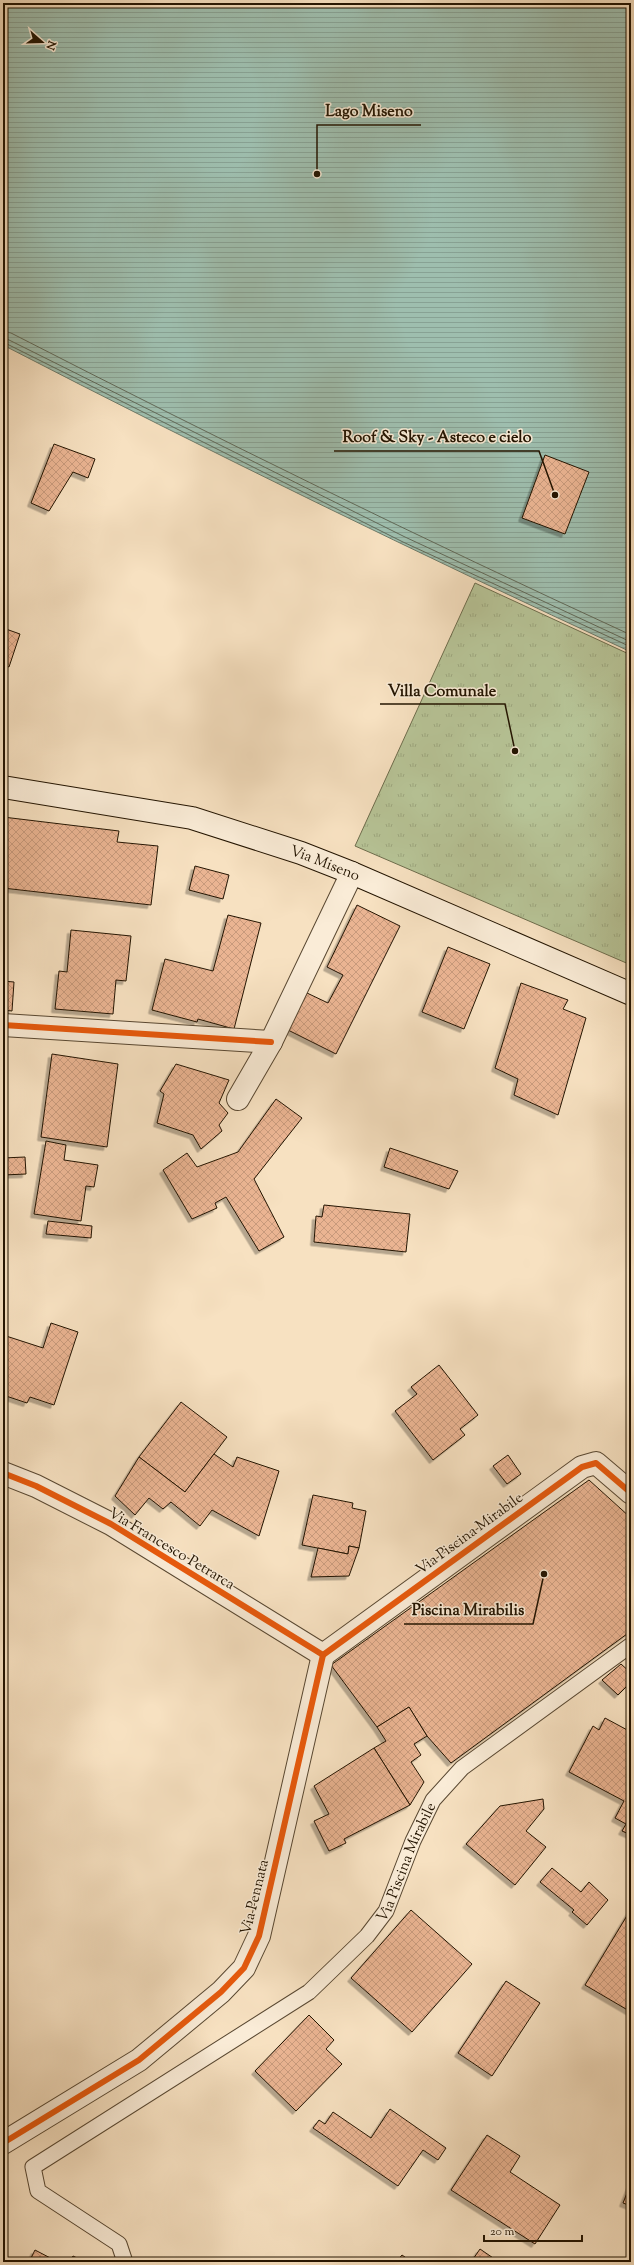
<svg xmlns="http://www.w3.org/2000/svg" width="634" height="2265" viewBox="0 0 634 2265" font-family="'Sorts Mill Goudy',serif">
  <defs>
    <pattern id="grass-tufts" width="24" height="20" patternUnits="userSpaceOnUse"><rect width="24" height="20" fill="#b7c497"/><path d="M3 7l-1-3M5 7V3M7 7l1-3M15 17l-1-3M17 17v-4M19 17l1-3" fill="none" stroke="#9da880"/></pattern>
    <pattern id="water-rules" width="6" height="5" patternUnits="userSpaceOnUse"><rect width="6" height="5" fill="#9ebeae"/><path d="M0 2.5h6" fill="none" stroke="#88a294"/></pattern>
    <pattern id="building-cross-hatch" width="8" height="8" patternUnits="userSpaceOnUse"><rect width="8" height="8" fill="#eab492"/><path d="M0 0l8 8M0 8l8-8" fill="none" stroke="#c89a7c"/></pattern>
    <filter id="shadow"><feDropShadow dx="-3.5" dy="3.5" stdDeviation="0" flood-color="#0004"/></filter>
  </defs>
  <rect width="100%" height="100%" fill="#f7e1c1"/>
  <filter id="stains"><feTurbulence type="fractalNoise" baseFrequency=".005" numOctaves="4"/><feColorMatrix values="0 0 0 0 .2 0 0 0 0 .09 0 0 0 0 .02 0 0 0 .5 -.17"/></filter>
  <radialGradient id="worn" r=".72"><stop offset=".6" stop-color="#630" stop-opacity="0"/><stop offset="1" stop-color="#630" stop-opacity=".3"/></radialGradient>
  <!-- grass -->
  <polygon fill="url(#grass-tufts)" stroke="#6d6c4c" points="475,583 631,655 631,965 355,846"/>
  <!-- water -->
  <path fill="url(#water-rules)" stroke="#6d7a69" d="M3,3h628v649c-212,-98 -421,-200 -628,-307z"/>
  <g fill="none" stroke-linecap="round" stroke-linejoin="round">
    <!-- shore -->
    <g stroke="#606958" stroke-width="1">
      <path d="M3,331l8,2c205,105 411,206 620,302"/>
      <polyline points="3,337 405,537 631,642"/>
      <polyline points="3,342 403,542 631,647"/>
    </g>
  </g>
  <!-- building -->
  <g fill="url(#building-cross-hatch)" stroke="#231401" filter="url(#shadow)">
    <polygon points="54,444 95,459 88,478 73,472 49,511 31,503"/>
    <polygon points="545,455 589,472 565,534 522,518"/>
    <polygon points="3,628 20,634 9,667 3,665"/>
    <polygon points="3,817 119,831 117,842 158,846 151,905 3,888"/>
    <polygon points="195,866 229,875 223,899 189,890"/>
    <polygon points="357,905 400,926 336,1054 288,1030 307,993 328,1003 343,975 327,967"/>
    <polygon points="228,915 261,923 234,1029 198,1019 197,1022 152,1010 165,959 213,971"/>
    <polygon points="71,930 131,936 126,981 116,980 113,1014 55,1009 59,971 67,972"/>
    <polygon points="448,947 490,964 464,1029 422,1012"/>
    <polygon points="3,981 14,982 12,1011 3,1010"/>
    <polygon points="521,983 568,1000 563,1009 586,1018 558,1115 514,1095 518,1079 495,1068"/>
    <polygon points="52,1054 118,1064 107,1147 41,1137"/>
    <polygon points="176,1064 229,1080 219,1103 228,1113 219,1125 222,1131 201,1149 193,1135 157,1123 164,1094 160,1091"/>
    <polygon points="276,1099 302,1118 254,1179 284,1237 259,1251 226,1197 215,1203 217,1208 192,1219 163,1170 187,1153 197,1167 238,1152"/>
    <polygon points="46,1141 66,1145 64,1160 98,1165 94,1187 86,1186 81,1221 34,1214"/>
    <polygon points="390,1148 458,1171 449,1189 384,1167"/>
    <polygon points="25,1157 26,1174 3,1175 3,1158"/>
    <polygon points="324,1205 410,1214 406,1252 314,1242 316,1216 322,1217"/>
    <polygon points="48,1221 92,1226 91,1238 46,1234"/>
    <polygon points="51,1323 78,1332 54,1405 30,1397 27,1403 3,1395 3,1335 43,1348"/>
    <polygon points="439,1365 478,1415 460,1429 465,1435 433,1460 395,1411 417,1394 411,1387"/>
    <polygon points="181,1402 227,1437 185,1492 139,1457"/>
    <polygon points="214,1454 233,1467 237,1457 279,1471 259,1536 212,1510 200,1526 171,1502 163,1509 149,1498 135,1515 115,1496 139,1457 185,1492"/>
    <polygon points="508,1455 521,1474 507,1484 493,1466"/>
    <polygon points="589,1480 631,1518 631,1631 451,1763 427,1736 409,1707 377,1727 331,1665"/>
    <polygon points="313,1495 353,1503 352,1508 366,1511 359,1548 349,1546 348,1554 302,1545"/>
    <polygon points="349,1546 359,1548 349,1576 311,1577 318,1548 348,1554"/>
    <polygon points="621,1664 631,1673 631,1682 618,1695 602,1680"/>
    <polygon points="409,1707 427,1736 414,1744 421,1755 411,1762 424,1782 410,1805 374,1748 386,1741 377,1727"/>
    <polygon points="605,1718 631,1732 631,1835 622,1831 626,1824 615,1818 624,1801 569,1772 593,1726 599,1730"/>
    <polygon points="374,1748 410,1805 344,1839 346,1843 329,1851 314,1821 329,1814 314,1786"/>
    <polygon points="543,1799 544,1809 526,1831 546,1847 515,1885 466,1844 500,1806"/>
    <polygon points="552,1868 581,1892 589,1882 608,1900 587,1925 572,1912 574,1910 540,1882"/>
    <polygon points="631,1909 631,2012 585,1985"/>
    <polygon points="411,1910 472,1964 412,2032 351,1978"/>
    <polygon points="506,1981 540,2003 492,2076 458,2053"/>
    <polygon points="309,2015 334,2040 326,2049 342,2064 296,2111 255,2071"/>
    <polygon points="390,2109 446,2148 438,2160 423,2150 398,2186 313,2128 319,2120 325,2124 333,2112 371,2138"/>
    <polygon points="487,2135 520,2156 510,2172 560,2205 535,2244 451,2190"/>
    <polygon points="631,2183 631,2206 623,2203"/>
    <polygon points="480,2249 499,2262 471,2262"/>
    <polygon points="35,2250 58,2262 29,2262"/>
    <polygon points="402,2255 412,2262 396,2262"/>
    <polygon points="73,2256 85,2262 69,2262"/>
  </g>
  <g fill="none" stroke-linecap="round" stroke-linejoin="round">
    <defs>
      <g id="service">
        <path id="s1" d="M125,2262l-6,-18 -81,-53 -5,-24 276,-175 58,-56 19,-25 27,-70 20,-41 29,-32 169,-123"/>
      </g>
      <g id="minor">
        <polyline points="3,1025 271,1042"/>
        <polyline points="238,1099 271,1042 352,873"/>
        <polyline points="3,1473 36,1486 111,1524 323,1655"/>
        <polyline points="323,1655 582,1467 596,1463 631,1493"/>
        <polyline points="3,2143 139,2060 221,1992 244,1968 259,1936 323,1655"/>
      </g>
      <g id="secondary">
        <path id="s2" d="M3,787l189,31 109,35 51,20 279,121"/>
      </g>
    </defs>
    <!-- service casing -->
    <use href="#service" stroke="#584731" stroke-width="17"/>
    <!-- minor casing -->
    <use href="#minor" stroke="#584731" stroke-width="24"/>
    <!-- secondary casing -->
    <use href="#secondary" stroke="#231401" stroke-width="24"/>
    <!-- service -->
    <use href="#service" stroke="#faecd7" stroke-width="15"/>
    <!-- minor -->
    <use href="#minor" stroke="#faecd7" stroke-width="22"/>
    <!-- secondary -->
    <use href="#secondary" stroke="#faecd7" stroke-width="22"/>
    <defs>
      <g id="cycleway">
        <polyline points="3,1025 271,1042"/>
        <polyline points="3,1473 36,1486 111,1524 323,1655"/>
        <polyline points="323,1655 582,1467 596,1463 631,1493"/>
        <polyline points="3,2143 139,2060 221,1992 244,1968 259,1936 323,1655"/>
      </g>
    </defs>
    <!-- cycleway casing -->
    <use href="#cycleway" stroke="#faecd7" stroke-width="8"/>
    <!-- cycleway -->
    <use href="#cycleway" stroke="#e8590c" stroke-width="6"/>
  </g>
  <g text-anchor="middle" stroke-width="3" stroke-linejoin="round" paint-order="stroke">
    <!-- street labels -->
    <g font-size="15" fill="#231401" stroke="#faecd7">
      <text dy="5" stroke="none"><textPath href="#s2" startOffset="332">Via Miseno</textPath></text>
      <text transform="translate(469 1533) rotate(-36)" y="5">Via Piscina Mirabile</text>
      <text transform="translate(172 1548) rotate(31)" y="5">Via Francesco Petrarca</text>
      <text dy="5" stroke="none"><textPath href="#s1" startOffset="632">Via Piscina Mirabile</textPath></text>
      <text transform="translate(254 1897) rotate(-76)" y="5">Via Pennata</text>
    </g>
  </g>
  <!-- callouts -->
  <path fill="none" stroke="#231401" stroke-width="1.5" d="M317 174L317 125H421M555 495L539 451H334M515 751L505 704H380M544 1574L533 1624H404"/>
  <g fill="#231401" stroke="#faecd7" stroke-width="1.5">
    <circle cx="317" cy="174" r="4"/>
    <circle cx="555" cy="495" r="4"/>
    <circle cx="515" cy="751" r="4"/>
    <circle cx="544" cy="1574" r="4"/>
  </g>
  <g font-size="16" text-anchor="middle" font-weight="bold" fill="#231401" stroke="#faecd7" stroke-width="3" stroke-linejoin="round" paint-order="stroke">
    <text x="369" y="116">Lago Miseno</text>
    <text x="437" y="442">Roof &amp; Sky - Asteco e cielo</text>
    <text x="442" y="696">Villa Comunale</text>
    <text x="468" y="1615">Piscina Mirabilis</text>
  </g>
  <!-- margin -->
  <rect width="634" height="2265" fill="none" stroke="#f7e1c1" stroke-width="16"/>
  <rect x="4" y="4" width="626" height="2257" fill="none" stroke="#231401" stroke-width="2"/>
  <rect x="8" y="8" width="618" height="2249" fill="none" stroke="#231401"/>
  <!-- north arrow -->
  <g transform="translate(42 42) rotate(110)" stroke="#faecd7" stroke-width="3" paint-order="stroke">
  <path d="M0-3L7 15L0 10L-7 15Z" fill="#231401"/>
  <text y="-6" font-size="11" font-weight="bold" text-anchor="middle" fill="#231401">N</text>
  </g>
  <!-- scale -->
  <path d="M484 2235v6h98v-6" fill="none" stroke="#231401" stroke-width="2"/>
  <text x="490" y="2235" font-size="12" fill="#231401" stroke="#faecd7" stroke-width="3" paint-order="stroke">20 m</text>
  <rect width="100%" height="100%" filter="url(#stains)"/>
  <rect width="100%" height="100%" fill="url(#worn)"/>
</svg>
